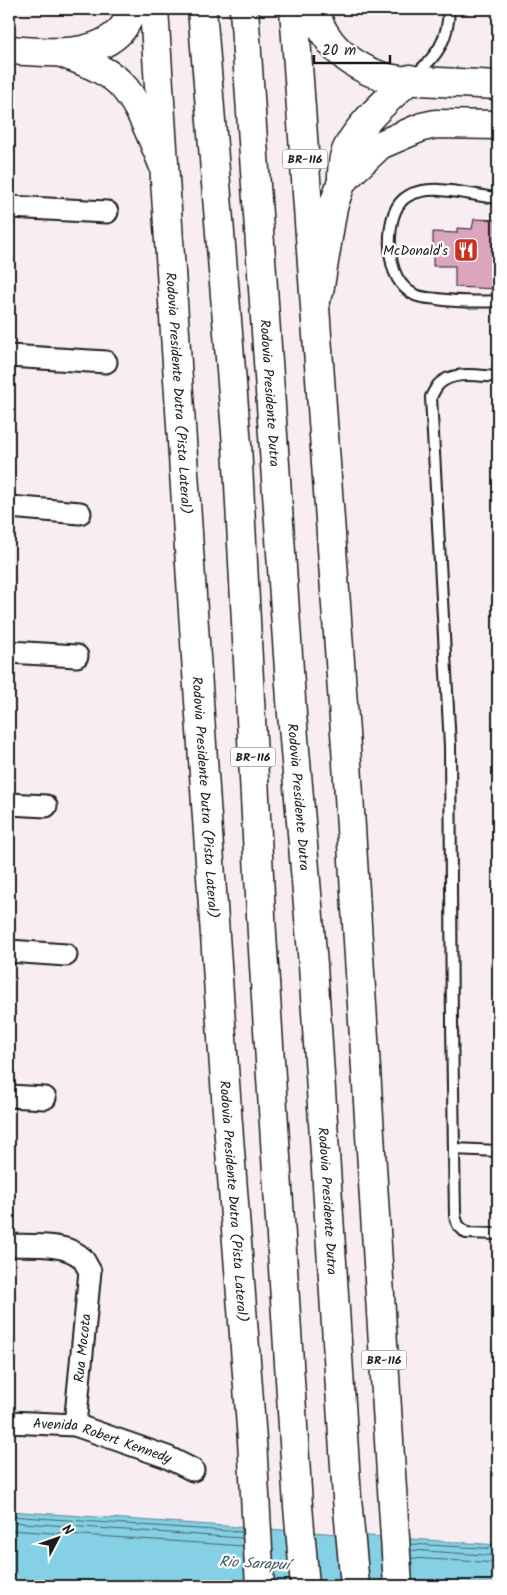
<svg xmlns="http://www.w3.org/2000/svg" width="507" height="1595" viewBox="0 0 507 1595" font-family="Kalam,sans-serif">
  <rect width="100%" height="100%" fill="#f8edf2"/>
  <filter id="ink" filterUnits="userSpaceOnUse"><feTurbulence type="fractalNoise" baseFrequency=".02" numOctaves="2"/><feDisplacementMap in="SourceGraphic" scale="10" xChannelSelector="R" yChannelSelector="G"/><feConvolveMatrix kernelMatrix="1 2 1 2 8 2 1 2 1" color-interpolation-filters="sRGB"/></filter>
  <g filter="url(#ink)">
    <!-- water -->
    <polygon fill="#85d0e4" stroke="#5b8894" points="9,1511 498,1545 498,1586 9,1586"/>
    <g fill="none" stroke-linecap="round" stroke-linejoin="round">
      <!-- shore -->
      <g stroke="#46646c" stroke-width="1">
        <polyline points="9,1516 242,1532"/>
        <polyline points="9,1522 242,1538"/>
        <polyline points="9,1530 243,1546"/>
        <polyline points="410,1544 498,1549"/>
        <polyline points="411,1550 498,1556"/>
        <polyline points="411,1558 498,1563"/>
      </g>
    </g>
    <!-- building -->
    <polygon fill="#dba5bd" stroke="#1c1c1c" points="474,219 498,220 498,289 455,287 455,266 433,266 433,232 457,233 457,228 472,229"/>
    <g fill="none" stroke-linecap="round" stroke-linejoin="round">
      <defs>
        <g id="service">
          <path d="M415,75c23,-20 33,-35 34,-66"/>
          <path d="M498,198c-27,-2 -65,-16 -90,-2 -14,8 -17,25 -18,40 -1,22 3,48 25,59 7,3 15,3 22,4 21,3 41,3 61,2"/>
          <path d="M498,377c-18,-1 -44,-7 -59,7 -3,3 -6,9 -8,13l19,349 2,278 3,192 3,9 8,8 32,1"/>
          <polyline points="454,1149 498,1151"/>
        </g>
        <g id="minor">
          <polyline points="9,207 107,212"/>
          <polyline points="9,356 106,362"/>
          <polyline points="9,507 80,513"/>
          <polyline points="9,652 77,656"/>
          <polyline points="9,804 46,806"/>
          <polyline points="9,951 66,955"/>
          <polyline points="9,1096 45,1098"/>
          <path d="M9,1245c21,1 57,-3 73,13 3,3 5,9 8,13l-15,154"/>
          <path id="s1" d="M9,1422l66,3 92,32 26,13"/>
        </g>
        <g id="secondary">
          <path d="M9,50c35,2 86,10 113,-21 4,-5 8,-14 12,-20"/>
          <path d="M62,53c19,8 42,15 58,30 19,19 32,55 42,79"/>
        </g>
        <g id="primary">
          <path d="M313,9c4,8 7,17 12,25 15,25 47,43 75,46l98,5"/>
          <path d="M342,181c0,-10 0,-20 4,-30 11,-25 44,-54 64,-72"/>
          <polyline points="319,292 333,207 342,181 380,145 422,127 436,124 498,125"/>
        </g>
        <g id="trunk">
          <path id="s2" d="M154,9l42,648 31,454 25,329 8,146"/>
          <polyline points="294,9 346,747 398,1586"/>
        </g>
        <g id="motorway">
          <polyline points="202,9 237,445 262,934 298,1506 305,1586"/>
          <path id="s3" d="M244,9l48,705 21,251 34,533 8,88"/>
        </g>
      </defs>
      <!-- service casing -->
      <use href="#service" stroke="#1c1c1c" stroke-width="14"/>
      <!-- minor casing -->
      <use href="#minor" stroke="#1c1c1c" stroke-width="25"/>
      <!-- secondary casing -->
      <use href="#secondary" stroke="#1c1c1c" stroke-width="31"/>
      <!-- primary casing -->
      <use href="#primary" stroke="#1c1c1c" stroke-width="31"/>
      <!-- trunk casing -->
      <use href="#trunk" stroke="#1c1c1c" stroke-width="31"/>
      <!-- motorway casing -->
      <use href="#motorway" stroke="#1c1c1c" stroke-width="31"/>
      <!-- service -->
      <use href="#service" stroke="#fff" stroke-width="10"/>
      <!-- minor -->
      <use href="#minor" stroke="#fff" stroke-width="21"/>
      <!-- secondary -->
      <use href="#secondary" stroke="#fff" stroke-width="28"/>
      <!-- primary -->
      <use href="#primary" stroke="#fff" stroke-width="28"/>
      <!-- trunk -->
      <use href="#trunk" stroke="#fff" stroke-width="28"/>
      <!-- motorway -->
      <use href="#motorway" stroke="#fff" stroke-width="28"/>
    </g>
  </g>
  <!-- icons -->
  <defs>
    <symbol id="restaurant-square" viewBox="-11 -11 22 22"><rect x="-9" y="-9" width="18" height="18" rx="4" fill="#c8321e" stroke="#fff"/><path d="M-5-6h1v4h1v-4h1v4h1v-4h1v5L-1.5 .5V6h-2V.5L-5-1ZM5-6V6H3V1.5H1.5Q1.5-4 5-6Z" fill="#fff"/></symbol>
  </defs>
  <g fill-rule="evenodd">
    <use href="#restaurant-square" x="452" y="236" width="28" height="28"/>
  </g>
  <g text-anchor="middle" stroke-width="4.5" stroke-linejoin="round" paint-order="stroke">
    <!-- shield labels -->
    <g fill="#fff" stroke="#606060" stroke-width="1">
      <rect x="282.5" y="149.5" width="45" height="19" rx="4"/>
      <rect x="230.5" y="747.5" width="45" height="19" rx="4"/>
      <rect x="361.5" y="1350.5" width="45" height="19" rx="4"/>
    </g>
    <g font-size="12" font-weight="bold" fill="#1c1c1c">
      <text x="305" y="163">BR-116</text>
      <text x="253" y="761">BR-116</text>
      <text x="384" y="1364">BR-116</text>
    </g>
    <!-- poi labels -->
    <g font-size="14" fill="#1c1c1c" stroke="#fff" text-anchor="end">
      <text x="448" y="255">McDonald's</text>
    </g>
    <!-- street labels -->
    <g font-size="14" fill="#1c1c1c" stroke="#fff">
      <text dy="5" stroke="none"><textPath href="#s2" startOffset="385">Rodovia Presidente Dutra (Pista Lateral)</textPath></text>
      <text dy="5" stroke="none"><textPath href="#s3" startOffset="385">Rodovia Presidente Dutra</textPath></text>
      <text dy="5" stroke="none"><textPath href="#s2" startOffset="790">Rodovia Presidente Dutra (Pista Lateral)</textPath></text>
      <text dy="5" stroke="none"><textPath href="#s3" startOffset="790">Rodovia Presidente Dutra</textPath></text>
      <text dy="5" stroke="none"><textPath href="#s3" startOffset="1195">Rodovia Presidente Dutra</textPath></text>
      <text dy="5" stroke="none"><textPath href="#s2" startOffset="1195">Rodovia Presidente Dutra (Pista Lateral)</textPath></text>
      <text transform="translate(82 1348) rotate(-84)" y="5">Rua Mocota</text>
      <text dy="5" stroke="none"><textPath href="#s1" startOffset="96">Avenida Robert Kennedy</textPath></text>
    </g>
    <!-- water labels -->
    <g font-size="15" font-style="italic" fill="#415b62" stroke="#fff">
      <text transform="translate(254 1563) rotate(3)" y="5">Rio Sarapuí</text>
    </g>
  </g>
  <!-- margin -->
  <rect width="507" height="1595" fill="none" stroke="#fff" stroke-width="30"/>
  <rect x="15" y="15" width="477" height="1565" fill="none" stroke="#1c1c1c" stroke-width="2" filter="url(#ink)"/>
  <!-- north arrow -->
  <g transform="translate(58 1538) rotate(49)" stroke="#ffffff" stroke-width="4" paint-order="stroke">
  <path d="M0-4L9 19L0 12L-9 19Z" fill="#1c1c1c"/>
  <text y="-8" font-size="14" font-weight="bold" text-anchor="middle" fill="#1c1c1c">N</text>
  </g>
  <!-- scale -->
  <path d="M314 55v8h76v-8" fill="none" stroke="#1c1c1c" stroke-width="2.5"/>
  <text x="322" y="55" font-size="15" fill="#1c1c1c" stroke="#ffffff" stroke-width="4" paint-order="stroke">20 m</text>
</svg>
